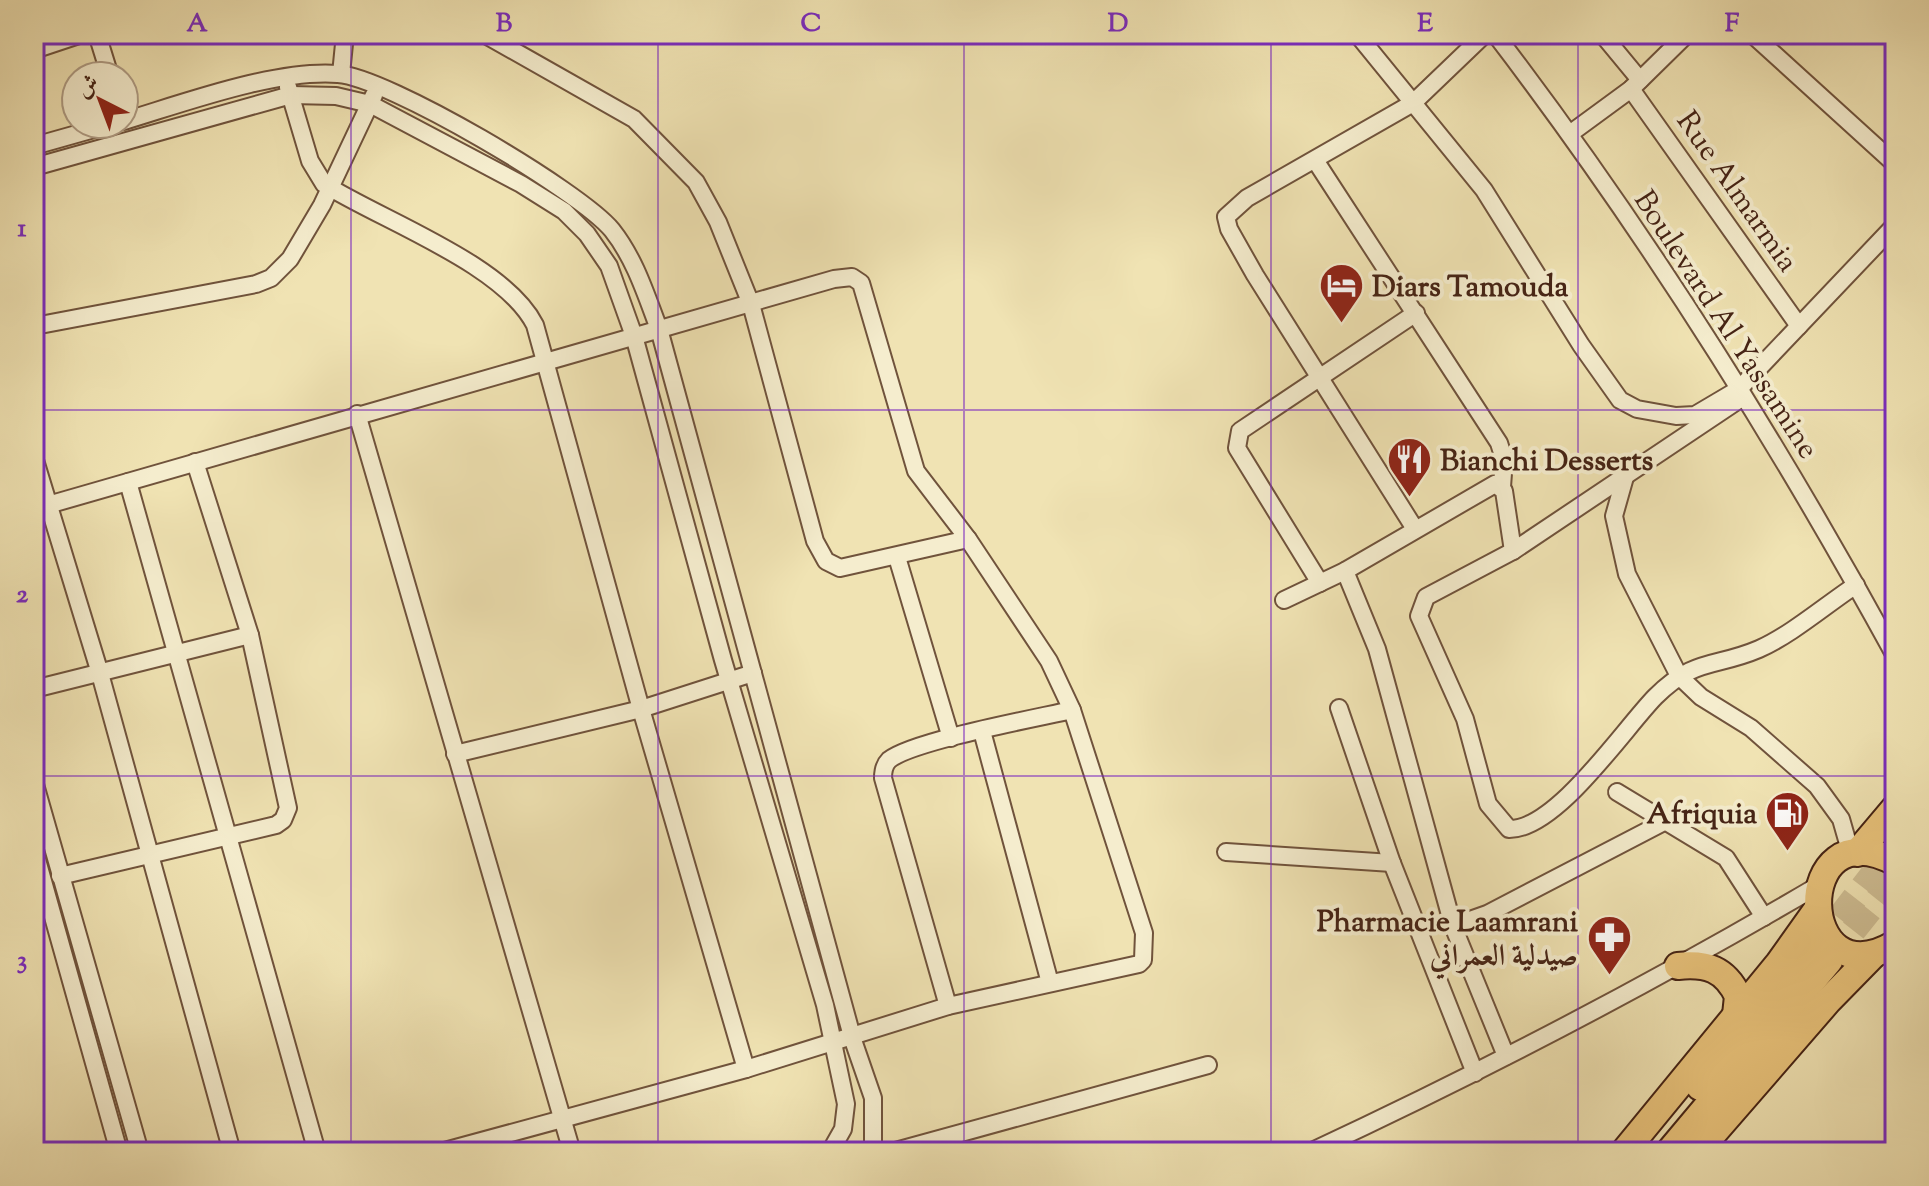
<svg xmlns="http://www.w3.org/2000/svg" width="1929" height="1186" viewBox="0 0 1929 1186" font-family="'Sorts Mill Goudy',Amiri,serif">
  <rect width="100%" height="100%" fill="#f0e3b3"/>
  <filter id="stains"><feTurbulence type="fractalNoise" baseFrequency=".0025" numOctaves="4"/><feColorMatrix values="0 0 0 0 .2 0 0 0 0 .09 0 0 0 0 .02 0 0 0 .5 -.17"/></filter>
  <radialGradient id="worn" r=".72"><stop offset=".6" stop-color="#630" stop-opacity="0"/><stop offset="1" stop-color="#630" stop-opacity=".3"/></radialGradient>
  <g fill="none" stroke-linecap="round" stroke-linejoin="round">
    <!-- trunk-tunnel -->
    <g stroke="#cebd93" stroke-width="26" stroke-dasharray="26 13" stroke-linecap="butt">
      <polyline points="1815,949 1895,846"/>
      <polyline points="1829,961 1895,878"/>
    </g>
    <defs>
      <g id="minor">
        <polyline points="97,34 110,76"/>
        <polyline points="484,34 634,119 696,182 718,222 751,304 815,541 826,561 840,568 968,539"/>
        <polyline points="1357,34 1484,190 1581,345 1620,400 1637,409 1676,416 1695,415 1739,389 1895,225"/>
        <path d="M1495,34c149,195 282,406 400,622"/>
        <polyline points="1602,34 1640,80"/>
        <polyline points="1752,34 1895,164"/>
        <polyline points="34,50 82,34"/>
        <polyline points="341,74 345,34"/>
        <path d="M288,87l22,74 14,23c59,37 180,80 211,141l106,384 105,360"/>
        <polyline points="1631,89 1799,326"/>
        <path d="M124,121c60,-18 152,-52 214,-47 49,3 242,117 274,156 23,29 34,65 47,99l194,711 20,58v54"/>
        <polyline points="1571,133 1631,89 1687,34"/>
        <polyline points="34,146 112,124"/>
        <polyline points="1315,160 1499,443 1504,459 1502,487"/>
        <polyline points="34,167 291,95 336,96 370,104 521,184 564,211 587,234 609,266 634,336 723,660 825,1005 846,1104 843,1129 830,1152"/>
        <polyline points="34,321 40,325 256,284 271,278 290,259 322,205 374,95"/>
        <path d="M1743,397l-230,154 -87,46 -7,19 46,103 23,85 21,25c47,1 114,-99 146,-132 40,-40 60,-29 104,-48 32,-14 68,-45 97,-64"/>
        <polyline points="357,414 572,1152"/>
        <polyline points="34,457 99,670 232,1152"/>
        <polyline points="1625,477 1614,516 1627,574 1679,676 1701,697 1751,728 1817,786 1841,819 1851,854"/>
        <polyline points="128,482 317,1152"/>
        <polyline points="34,509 834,279 852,277 861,283 916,471 968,539 1049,661 1072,710 1144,933 1143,960 1139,964 948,1006 746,1069 441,1152"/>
        <polyline points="1415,529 1255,275 1229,229 1226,217 1247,198 1413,103 1485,34"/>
        <polyline points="897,557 951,738"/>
        <polyline points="1345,571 1377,649 1453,926 1487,914 1664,822"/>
        <polyline points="1320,583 1237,448 1240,431 1416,313"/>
        <polyline points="1284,600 1345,571 1495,484 1504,491 1513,551"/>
        <polyline points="34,689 250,635"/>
        <polyline points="1339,708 1392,863 1475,1073"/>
        <polyline points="982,731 1050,983"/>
        <polyline points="455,754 641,709 753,673"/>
        <polyline points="34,781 140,1152"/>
        <polyline points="1617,792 1726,858 1764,917"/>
        <polyline points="34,849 119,1152"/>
        <polyline points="1226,852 1392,863"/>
        <polyline points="60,876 276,825 283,820 288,808 250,635 195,462"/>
        <polyline points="1453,926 1506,1056"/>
        <path d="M948,1006l-65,-228c0,-7 1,-13 6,-18 23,-19 148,-42 183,-50"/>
        <polyline points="892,1152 1208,1065"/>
        <path d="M1310,1152c174,-81 344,-170 509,-267"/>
      </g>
      <g id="trunk">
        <polyline points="1857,853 1895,808"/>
        <path d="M1895,862c-105,-56 -100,141 0,82"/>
        <path d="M1678,966c29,-3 47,3 60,30l-2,19"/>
        <polyline points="1700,1087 1815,949"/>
        <polyline points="1624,1152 1779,963 1816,911"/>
        <polyline points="1669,1152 1829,961"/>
        <polyline points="1697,1152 1828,1001 1874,954"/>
      </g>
    </defs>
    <!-- minor casing -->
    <use href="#minor" stroke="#70533c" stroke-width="20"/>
    <!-- trunk casing -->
    <use href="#trunk" stroke="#452315" stroke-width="30"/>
    <!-- minor -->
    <use href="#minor" stroke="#f5edce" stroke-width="16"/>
    <!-- trunk -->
    <use href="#trunk" stroke="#e8c27a" stroke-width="26"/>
  </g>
  <!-- grid -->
  <path fill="none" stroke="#7b2cbf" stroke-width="2" stroke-opacity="0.55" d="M351,34v1118M658,34v1118M964,34v1118M1271,34v1118M1578,34v1118M34,410h1861M34,776h1861"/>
  <!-- icons -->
  <defs>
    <symbol id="hotel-pin" viewBox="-11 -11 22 30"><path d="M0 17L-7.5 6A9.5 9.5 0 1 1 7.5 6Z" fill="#8f2418" stroke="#f5edce"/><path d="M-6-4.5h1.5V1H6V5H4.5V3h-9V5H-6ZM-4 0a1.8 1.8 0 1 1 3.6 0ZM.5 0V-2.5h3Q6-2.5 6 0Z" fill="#fff"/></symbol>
    <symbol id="restaurant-pin" viewBox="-11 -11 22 30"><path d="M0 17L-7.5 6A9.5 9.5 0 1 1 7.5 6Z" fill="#8f2418" stroke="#f5edce"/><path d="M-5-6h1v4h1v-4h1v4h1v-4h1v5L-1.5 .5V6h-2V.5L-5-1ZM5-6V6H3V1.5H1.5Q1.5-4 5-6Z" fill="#fff"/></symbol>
    <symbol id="fuel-pin" viewBox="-11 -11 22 30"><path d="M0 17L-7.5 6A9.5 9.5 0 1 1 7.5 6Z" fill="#8f2418" stroke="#f5edce"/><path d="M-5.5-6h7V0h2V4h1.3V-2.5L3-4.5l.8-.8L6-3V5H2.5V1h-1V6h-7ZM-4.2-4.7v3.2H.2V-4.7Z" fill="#fff"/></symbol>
    <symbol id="pharmacy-pin" viewBox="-11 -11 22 30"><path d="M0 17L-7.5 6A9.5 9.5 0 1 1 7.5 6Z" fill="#8f2418" stroke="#f5edce"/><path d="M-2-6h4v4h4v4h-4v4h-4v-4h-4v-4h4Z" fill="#fff"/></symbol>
  </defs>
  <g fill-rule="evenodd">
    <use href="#hotel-pin" x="1316" y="260" width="51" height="69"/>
    <use href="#restaurant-pin" x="1384" y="434" width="51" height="69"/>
    <use href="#fuel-pin" x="1762" y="788" width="51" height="69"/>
    <use href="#pharmacy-pin" x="1584" y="912" width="51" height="69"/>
  </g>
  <g text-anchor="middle" stroke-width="8" stroke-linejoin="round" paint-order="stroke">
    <!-- street labels -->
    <g font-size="30" fill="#452315" stroke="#f5edce">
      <text transform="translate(1738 191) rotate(55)" y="10">Rue Almarmia</text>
      <text transform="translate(1727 324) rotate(57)" y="10">Boulevard Al Yassamine</text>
    </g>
    <!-- poi labels -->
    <g font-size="30" font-weight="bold" fill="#452315" stroke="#f5edce" text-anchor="start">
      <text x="1372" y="296">Diars Tamouda</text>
      <text x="1440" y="470">Bianchi Desserts</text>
      <text x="1757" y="823" text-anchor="end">Afriquia</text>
      <text x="1578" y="931" text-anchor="end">Pharmacie Laamrani<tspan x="1578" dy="34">صيدلية العمراني</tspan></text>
    </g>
  </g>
  <!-- margin -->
  <rect width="1929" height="1186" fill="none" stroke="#f0e3b3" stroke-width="88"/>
  <!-- north arrow -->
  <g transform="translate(100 100) rotate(318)"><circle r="38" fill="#f5edce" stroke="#af9c84" stroke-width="2"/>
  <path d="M0-6L14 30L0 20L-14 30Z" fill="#8f2418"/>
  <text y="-12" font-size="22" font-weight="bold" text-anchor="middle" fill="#452315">ش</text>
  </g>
  <rect x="44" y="44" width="1841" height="1098" fill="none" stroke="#7b2cbf" stroke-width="3"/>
  <g font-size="26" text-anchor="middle" font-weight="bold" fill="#7b2cbf">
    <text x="197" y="31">A</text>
    <text x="504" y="31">B</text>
    <text x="811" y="31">C</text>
    <text x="1118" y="31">D</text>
    <text x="1425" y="31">E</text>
    <text x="1732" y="31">F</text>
    <text x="22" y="236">1</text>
    <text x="22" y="602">2</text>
    <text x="22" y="968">3</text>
  </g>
  <rect width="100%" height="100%" filter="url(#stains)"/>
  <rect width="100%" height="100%" fill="url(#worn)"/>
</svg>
